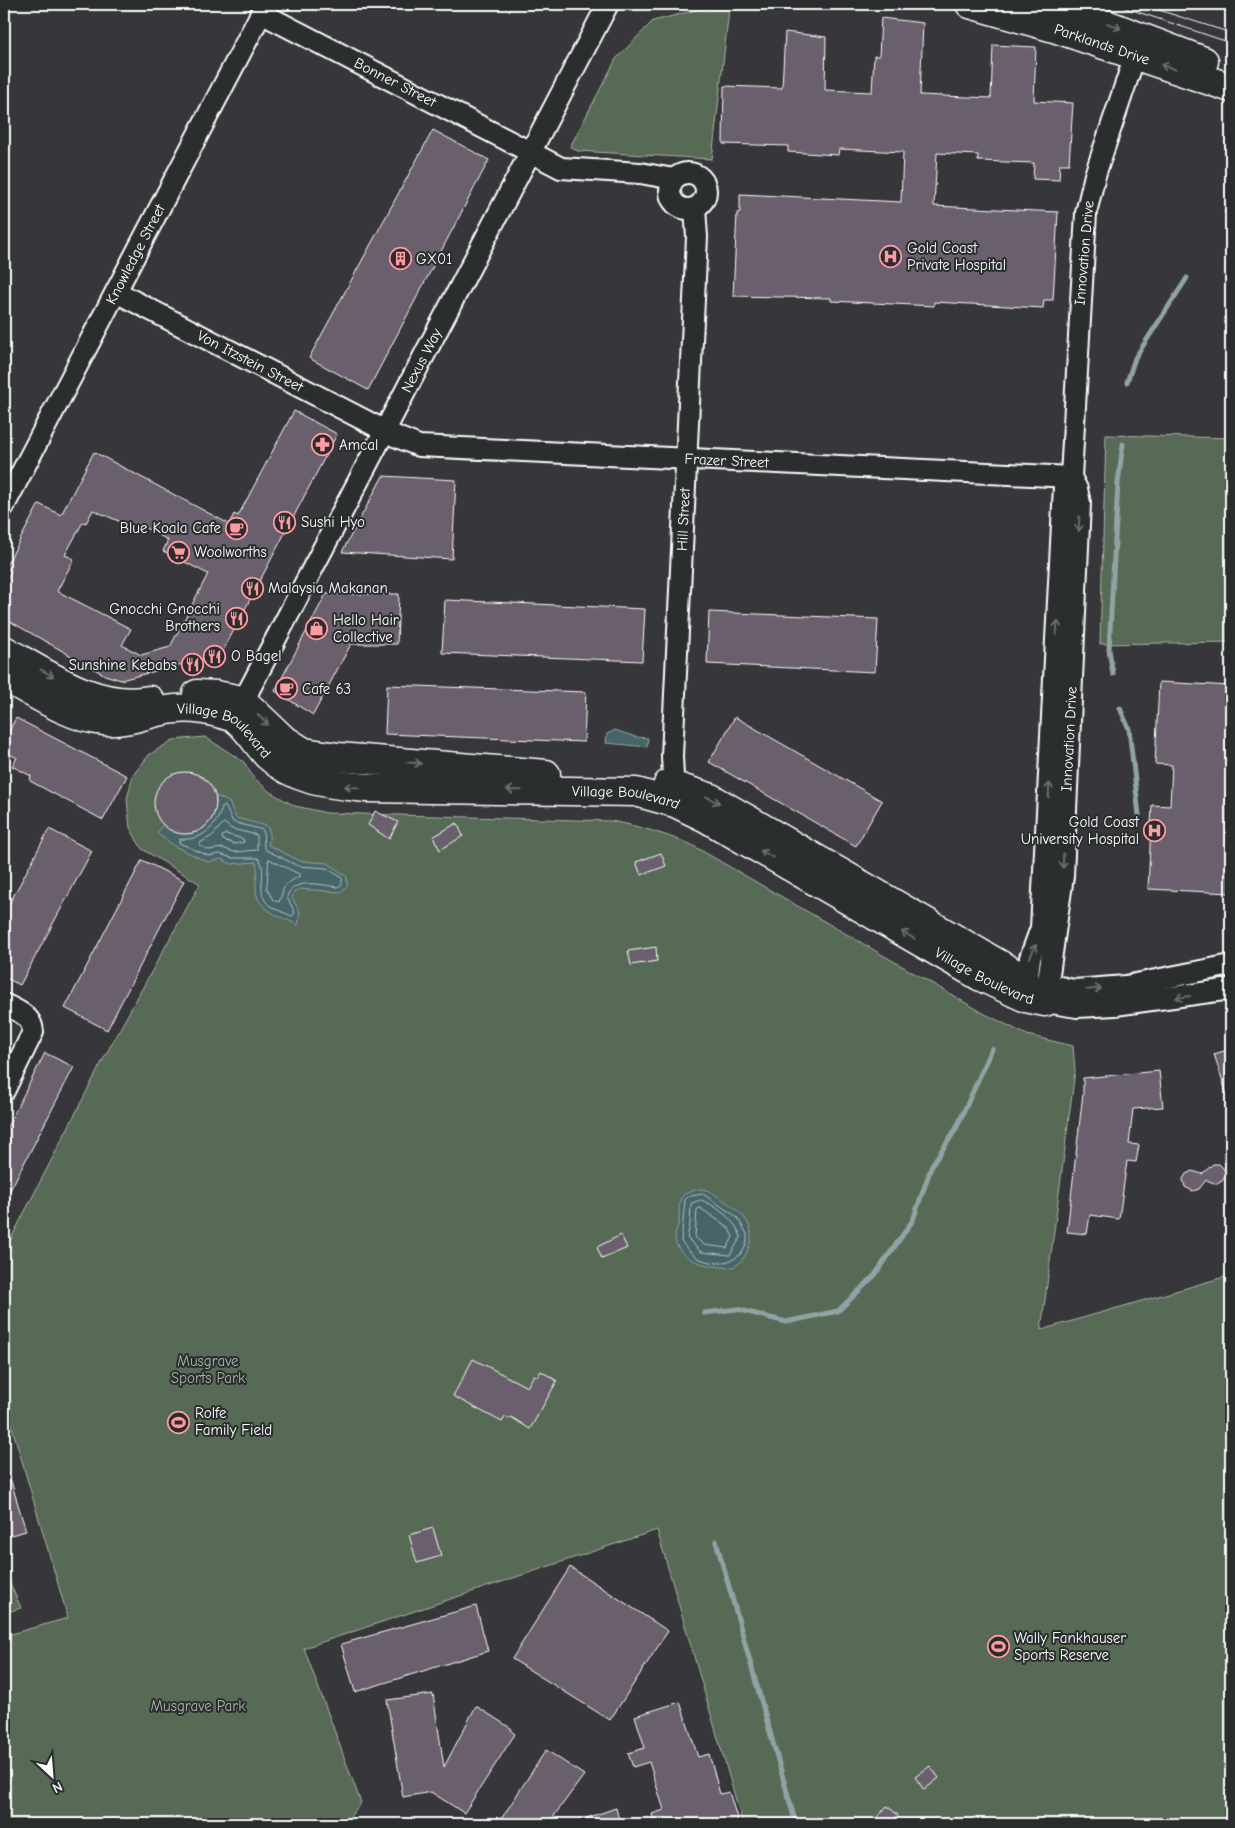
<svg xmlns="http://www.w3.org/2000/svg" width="1235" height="1828" viewBox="0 0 1235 1828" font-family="'Comic Neue',sans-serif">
  <rect width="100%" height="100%" fill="#37373b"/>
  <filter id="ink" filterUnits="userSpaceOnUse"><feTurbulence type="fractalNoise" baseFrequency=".02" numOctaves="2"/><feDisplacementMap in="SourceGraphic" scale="10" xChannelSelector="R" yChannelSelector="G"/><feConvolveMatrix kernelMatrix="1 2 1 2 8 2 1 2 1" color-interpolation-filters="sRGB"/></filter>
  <g filter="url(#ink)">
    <!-- green -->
    <g fill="#576a54" stroke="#abb4aa">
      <polygon points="704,8 729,10 712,159 578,151 570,147 616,59 653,21"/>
      <polygon points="1106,435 1231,438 1231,642 1100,644"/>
      <path d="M205,737l39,25 9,15 17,15 25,14 32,7 284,8c28,5 53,13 79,23l295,170 42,21 46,11 2,25 -34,259 190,-55v549h-488l-86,-294 -353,118 57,155 -17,21h-340v-188l64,-18 -64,-218v-148l101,-196 95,-172 -58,-35 -12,-21 -3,-29 6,-24 16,-20 24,-15z"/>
      <polygon points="4,1570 21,1608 4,1613"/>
    </g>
    <!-- water -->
    <g fill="#476568" stroke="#91a3a4">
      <polygon points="615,730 636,737 648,738 647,747 606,743 607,734"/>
      <path d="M216,796l13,6 7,16 31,8 3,7 -2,12 32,16 28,2 19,14v9l-6,6 -42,-3 -5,3 -2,6 8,14 -2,13c-16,-8 -42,-15 -42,-36 -1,-11 3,-17 0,-27l-25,2 -10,-5 -13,3 -34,-16 -17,-13 6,-8c28,20 55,3 53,-29z"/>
      <path d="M700,1189c8,0 14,5 20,9 20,13 39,27 28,51 -2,6 -6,12 -11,16 -6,4 -16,2 -23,1 -14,-1 -40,-11 -39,-30 0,-5 4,-10 4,-15 1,-21 -3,-27 21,-32z"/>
    </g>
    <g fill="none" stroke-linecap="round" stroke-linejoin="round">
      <!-- shore -->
      <g stroke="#b5c1c3" stroke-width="1">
        <path d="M225,806l8,16 30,8 1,16 2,4 32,16 29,2 15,10v6l-4,3c-17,-2 -45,-10 -51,10l8,16 -3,3c-7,-3 -16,-6 -22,-10 -17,-14 0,-34 -12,-48h-26l-12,-4 -11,2 -30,-13 1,-4c22,2 37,-12 42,-32z"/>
        <polygon points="224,823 232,829 257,835 257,850 234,852 223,848 209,850 200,846 200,843 212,836"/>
        <polygon points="226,834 243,839 244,842 235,844 223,840 222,837"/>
        <polygon points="269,859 301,875 285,885 279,902 273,900 267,889"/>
        <path d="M703,1194l34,23 10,17c2,28 -29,34 -49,24 -7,-4 -13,-11 -17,-17l4,-41 3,-3z"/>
        <path d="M701,1200c16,6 35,21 40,37l-11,18 -29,-3 -14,-14 3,-14 1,-20z"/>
        <polygon points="700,1208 728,1227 733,1237 727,1248 704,1245 695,1237 697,1210"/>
      </g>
      <!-- stream -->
      <g stroke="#91a3a4" stroke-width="5">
        <polyline points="1226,212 1231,205"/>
        <polyline points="1127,382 1135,358 1187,278"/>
        <polyline points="1113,674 1109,650 1118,483 1123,444"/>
        <polyline points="1120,708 1129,729 1139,815"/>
        <polyline points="704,1313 737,1309 786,1322 838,1311 875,1275 913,1220 932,1165 956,1129 992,1049"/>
        <polyline points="716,1541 796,1824"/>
      </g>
    </g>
    <!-- building -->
    <g fill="#6b5f6d" stroke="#fff" fill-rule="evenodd">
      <polygon points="881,18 923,23 920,95 991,98 993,45 1036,47 1034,101 1073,103 1069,164 1060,164 1059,180 1033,179 1034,163 978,161 978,155 937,153 934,206 1058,212 1053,300 1044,300 1043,308 934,302 934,306 831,301 831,298 733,296 737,213 740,212 740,194 901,202 903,152 839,149 838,155 788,152 788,146 723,144 724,86 782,88 785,32 826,37 825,90 872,92 874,56 879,56"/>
      <polygon points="433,130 489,160 368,390 309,358"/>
      <path d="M294,411l43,23 -122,232 -13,-7 -81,21 -16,-5 -101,-57v-34l7,-13 -6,-3 34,-64 22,11 33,-63 135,72 5,-10 4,2zM93,510l42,18 3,-4 30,16 -5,11 45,23 -38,73 -29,8 -19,-10 9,-16 -74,-38 17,-32 -9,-4 18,-33 3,1z"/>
      <polygon points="383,476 456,480 452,559 342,552"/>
      <polygon points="326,594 399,594 397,644 351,644 313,715 275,691"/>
      <polygon points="445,600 645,609 642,661 442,653"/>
      <polygon points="709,612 878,619 875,672 707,664"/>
      <polygon points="1159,682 1231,686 1231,893 1148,889 1152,805 1170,806 1172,765 1155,764"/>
      <polygon points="387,685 586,692 584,742 385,734"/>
      <polygon points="735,717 882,801 856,846 709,762"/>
      <polygon points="16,718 127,776 103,820 30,781 31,776 12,766 17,758 4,751 4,740"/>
      <circle cx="185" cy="803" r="31"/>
      <polygon points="375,811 398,822 389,839 368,825"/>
      <polygon points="457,823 463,836 440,850 433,837"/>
      <polygon points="49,829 92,851 20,985 4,977 4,914"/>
      <polygon points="661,853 666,866 641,875 636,862"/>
      <polygon points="142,860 184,881 107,1030 65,1008"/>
      <polygon points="656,947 657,961 631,965 628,951"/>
      <polygon points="1231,1049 1231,1100 1229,1101 1214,1054"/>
      <polygon points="45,1053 74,1067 4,1202 4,1133"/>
      <polygon points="1159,1071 1163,1107 1133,1109 1129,1144 1139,1145 1136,1162 1127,1161 1119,1219 1090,1215 1087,1234 1067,1232 1083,1093 1083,1078"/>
      <polygon points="1213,1164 1219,1164 1224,1169 1226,1175 1222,1181 1217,1184 1206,1180 1199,1189 1193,1191 1185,1187 1183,1179 1186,1174 1192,1171 1202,1174"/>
      <polygon points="621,1235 627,1248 602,1259 597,1247"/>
      <polygon points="473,1359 527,1387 534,1375 537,1377 541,1371 557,1381 530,1429 511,1417 509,1419 505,1417 502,1422 453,1396"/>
      <polygon points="4,1468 7,1468 26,1531 4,1537"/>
      <polygon points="433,1528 441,1556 417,1563 409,1535"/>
      <polygon points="570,1567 668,1631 610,1720 512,1659"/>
      <polygon points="476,1606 488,1651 355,1692 341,1644"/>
      <polygon points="433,1694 444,1767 476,1706 512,1729 511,1731 515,1734 464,1813 431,1792 403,1797 387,1700"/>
      <polygon points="680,1702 698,1757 709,1754 720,1794 729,1792 739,1824 655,1824 652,1814 664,1810 649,1762 633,1767 628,1753 645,1748 635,1716"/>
      <polygon points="546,1750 584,1775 548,1824 498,1824"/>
      <polygon points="930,1766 939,1778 924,1790 915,1777"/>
      <polygon points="887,1806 898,1815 891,1824 872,1824"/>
      <polygon points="616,1808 620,1824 575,1824 575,1822"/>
    </g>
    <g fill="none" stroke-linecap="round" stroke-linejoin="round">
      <defs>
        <g id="street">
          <path id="s1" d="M261,13l300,155 79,5 34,6"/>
          <polyline points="1139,44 1095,175 1086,213 1071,477 1077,489 1080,503 1063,876 1045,1002 1077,1007 1115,1005 1231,989"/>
          <circle cx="688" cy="191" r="18"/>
          <path id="s2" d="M116,292l281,145 22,9 652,31"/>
          <path id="s3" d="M4,506l262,-502"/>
          <path id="s4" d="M237,713l371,-709"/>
          <path id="s5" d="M674,797l-2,-41 25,-519 -2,-29"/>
          <polyline points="1046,984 1074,990 1126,986 1231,965"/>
          <polyline points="1026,992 1030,958 1041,928 1064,486 1071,477"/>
          <path d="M4,1004c13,7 28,11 29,28l-29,59"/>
        </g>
        <g id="secondary">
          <path id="s6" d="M970,4l84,24 177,60"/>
          <polyline points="1053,4 1204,61"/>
          <path d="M4,650c45,25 93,60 146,50"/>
          <path id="s7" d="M4,677c30,16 65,41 100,44 26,2 47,-10 71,-12 20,-2 37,2 56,8 12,4 27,29 37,39 28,26 62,28 99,32l269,4 39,11 31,15 273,158 47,22 19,4"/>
          <polyline points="197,694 216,695 242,700 282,738 304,752 338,757 546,774"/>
          <polyline points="668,784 709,797 1025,979"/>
        </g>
      </defs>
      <!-- street casing -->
      <use href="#street" stroke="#fff" stroke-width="24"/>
      <!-- secondary casing -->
      <use href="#secondary" stroke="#fff" stroke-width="31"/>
      <!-- street -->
      <use href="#street" stroke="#2a2d2e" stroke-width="20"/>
      <!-- secondary -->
      <use href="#secondary" stroke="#2a2d2e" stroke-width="28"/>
      <!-- tram -->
      <g stroke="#fff" stroke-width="1">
        <polyline points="1114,4 1231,43"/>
        <polyline points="1140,4 1231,33"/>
      </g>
    </g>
    <!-- one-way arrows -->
    <defs><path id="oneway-shaft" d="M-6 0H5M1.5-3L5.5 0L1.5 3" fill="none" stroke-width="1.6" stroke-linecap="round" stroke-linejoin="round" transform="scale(1.25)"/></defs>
    <g stroke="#6a6c6d">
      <use href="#oneway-shaft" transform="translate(1114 26) rotate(22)"/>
      <use href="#oneway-shaft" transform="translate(1168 67) rotate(-162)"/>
      <use href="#oneway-shaft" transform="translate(1079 524) rotate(92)"/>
      <use href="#oneway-shaft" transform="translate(1057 628) rotate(-86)"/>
      <use href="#oneway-shaft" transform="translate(47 673) rotate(28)"/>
      <use href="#oneway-shaft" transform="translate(263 720) rotate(44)"/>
      <use href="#oneway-shaft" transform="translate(414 763) rotate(5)"/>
      <use href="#oneway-shaft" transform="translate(352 787) rotate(-174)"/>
      <use href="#oneway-shaft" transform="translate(514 790) rotate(-179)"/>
      <use href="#oneway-shaft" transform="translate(1049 790) rotate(-87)"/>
      <use href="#oneway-shaft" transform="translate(713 800) rotate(27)"/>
      <use href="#oneway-shaft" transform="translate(767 854) rotate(-150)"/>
      <use href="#oneway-shaft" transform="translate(1063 861) rotate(92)"/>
      <use href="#oneway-shaft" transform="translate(908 935) rotate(-150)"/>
      <use href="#oneway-shaft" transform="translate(1033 951) rotate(-65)"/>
      <use href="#oneway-shaft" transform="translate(1094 989) rotate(-5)"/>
      <use href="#oneway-shaft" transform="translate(1183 997) rotate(172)"/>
    </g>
  </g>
  <!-- icons -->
  <defs>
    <symbol id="hospital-ring" viewBox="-11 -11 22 22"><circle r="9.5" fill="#2a2d2e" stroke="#ff9aa2" stroke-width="1.5"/><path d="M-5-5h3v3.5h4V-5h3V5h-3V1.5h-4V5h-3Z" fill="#ff9aa2"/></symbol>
    <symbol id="building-ring" viewBox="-11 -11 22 22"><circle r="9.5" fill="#2a2d2e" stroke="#ff9aa2" stroke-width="1.5"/><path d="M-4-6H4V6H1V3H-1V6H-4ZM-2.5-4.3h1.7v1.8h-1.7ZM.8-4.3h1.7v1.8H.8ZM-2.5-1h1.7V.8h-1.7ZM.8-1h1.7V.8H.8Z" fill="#ff9aa2"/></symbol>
    <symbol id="pharmacy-ring" viewBox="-11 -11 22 22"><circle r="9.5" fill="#2a2d2e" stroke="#ff9aa2" stroke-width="1.5"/><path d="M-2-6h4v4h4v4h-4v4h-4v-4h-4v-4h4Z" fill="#ff9aa2"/></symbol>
    <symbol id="restaurant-ring" viewBox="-11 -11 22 22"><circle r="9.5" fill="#2a2d2e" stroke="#ff9aa2" stroke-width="1.5"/><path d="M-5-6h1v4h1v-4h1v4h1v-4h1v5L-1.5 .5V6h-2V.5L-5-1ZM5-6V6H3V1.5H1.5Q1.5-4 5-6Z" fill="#ff9aa2"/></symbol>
    <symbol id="cafe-ring" viewBox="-11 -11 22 22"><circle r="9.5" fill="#2a2d2e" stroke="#ff9aa2" stroke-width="1.5"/><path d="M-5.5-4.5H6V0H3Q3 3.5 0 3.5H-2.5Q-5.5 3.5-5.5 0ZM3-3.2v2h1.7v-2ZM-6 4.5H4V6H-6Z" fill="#ff9aa2"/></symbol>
    <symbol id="supermarket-ring" viewBox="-11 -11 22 22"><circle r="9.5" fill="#2a2d2e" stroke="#ff9aa2" stroke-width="1.5"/><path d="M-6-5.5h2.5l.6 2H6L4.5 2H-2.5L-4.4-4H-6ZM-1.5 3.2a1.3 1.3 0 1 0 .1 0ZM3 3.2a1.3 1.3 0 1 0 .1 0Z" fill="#ff9aa2"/></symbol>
    <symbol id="shop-ring" viewBox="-11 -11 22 22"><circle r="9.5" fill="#2a2d2e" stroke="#ff9aa2" stroke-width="1.5"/><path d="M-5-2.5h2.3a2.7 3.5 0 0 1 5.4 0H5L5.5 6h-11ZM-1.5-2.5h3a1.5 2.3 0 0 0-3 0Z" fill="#ff9aa2"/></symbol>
    <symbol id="stadium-ring" viewBox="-11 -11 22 22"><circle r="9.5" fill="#2a2d2e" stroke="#ff9aa2" stroke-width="1.5"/><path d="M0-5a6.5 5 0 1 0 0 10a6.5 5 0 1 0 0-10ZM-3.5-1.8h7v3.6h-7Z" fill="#ff9aa2"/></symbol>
  </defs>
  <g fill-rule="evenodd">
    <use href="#hospital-ring" x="878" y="244" width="25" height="25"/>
    <use href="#building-ring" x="388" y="246" width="25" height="25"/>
    <use href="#pharmacy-ring" x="310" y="432" width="25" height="25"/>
    <use href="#restaurant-ring" x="272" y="510" width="25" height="25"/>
    <use href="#cafe-ring" x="224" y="516" width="25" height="25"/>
    <use href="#supermarket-ring" x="166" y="540" width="25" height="25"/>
    <use href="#restaurant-ring" x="240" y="576" width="25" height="25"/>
    <use href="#restaurant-ring" x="224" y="606" width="25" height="25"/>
    <use href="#shop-ring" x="304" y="616" width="25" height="25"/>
    <use href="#restaurant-ring" x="202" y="644" width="25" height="25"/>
    <use href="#restaurant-ring" x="180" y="652" width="25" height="25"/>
    <use href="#cafe-ring" x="274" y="676" width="25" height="25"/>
    <use href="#hospital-ring" x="1142" y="818" width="25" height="25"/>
    <use href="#stadium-ring" x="166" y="1410" width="25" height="25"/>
    <use href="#stadium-ring" x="986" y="1634" width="25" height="25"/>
  </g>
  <g text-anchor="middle" stroke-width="4" stroke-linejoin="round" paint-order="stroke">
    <!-- street labels -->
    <g font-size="15" fill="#fff" stroke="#2a2d2e">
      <text dy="5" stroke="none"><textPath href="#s6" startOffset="138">Parklands Drive</textPath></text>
      <text dy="5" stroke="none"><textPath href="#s1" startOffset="151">Bonner Street</textPath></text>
      <text transform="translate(1084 253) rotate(-85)" y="5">Innovation Drive</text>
      <text dy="5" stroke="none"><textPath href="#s3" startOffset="284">Knowledge Street</textPath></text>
      <text dy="5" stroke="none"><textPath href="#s2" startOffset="151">Von Itzstein Street</textPath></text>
      <text dy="5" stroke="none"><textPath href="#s4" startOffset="398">Nexus Way</textPath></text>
      <text dy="5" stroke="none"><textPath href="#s2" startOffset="648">Frazer Street</textPath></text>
      <text dy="5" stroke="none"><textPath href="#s5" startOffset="278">Hill Street</textPath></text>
      <text dy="5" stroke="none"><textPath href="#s7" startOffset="239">Village Boulevard</textPath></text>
      <text transform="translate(1069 739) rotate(-87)" y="5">Innovation Drive</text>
      <text dy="5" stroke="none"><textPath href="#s7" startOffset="659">Village Boulevard</textPath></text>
      <text dy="5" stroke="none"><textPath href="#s7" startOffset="1064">Village Boulevard</textPath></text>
    </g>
    <!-- poi labels -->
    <g font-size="15" fill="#fff" stroke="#2a2d2e" text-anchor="start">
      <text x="907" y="253">Gold Coast<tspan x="907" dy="17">Private Hospital</tspan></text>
      <text x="416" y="264">GX01</text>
      <text x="339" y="450">Amcal</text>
      <text x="301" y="527">Sushi Hyo</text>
      <text x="221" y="533" text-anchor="end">Blue Koala Cafe</text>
      <text x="194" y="557">Woolworths</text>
      <text x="268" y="593">Malaysia Makanan</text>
      <text x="220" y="614" text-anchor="end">Gnocchi Gnocchi<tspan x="220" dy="17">Brothers</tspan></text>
      <text x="333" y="625">Hello Hair<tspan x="333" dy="17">Collective</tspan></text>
      <text x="231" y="661">O Bagel</text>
      <text x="177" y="670" text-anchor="end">Sunshine Kebabs</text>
      <text x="302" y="694">Cafe 63</text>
      <text x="1139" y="827" text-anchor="end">Gold Coast<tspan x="1139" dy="17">University Hospital</tspan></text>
      <text x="195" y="1418">Rolfe<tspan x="195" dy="17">Family Field</tspan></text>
      <text x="1014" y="1643">Wally Fankhauser<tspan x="1014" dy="17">Sports Reserve</tspan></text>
    </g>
    <!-- park labels -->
    <g font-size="15" fill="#abb4aa" stroke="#2a2d2e">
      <text x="208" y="1366">Musgrave<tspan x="208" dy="17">Sports Park</tspan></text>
      <text x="198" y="1711">Musgrave Park</text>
    </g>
  </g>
  <!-- margin -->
  <rect width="1235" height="1828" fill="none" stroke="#2a2d2e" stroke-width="20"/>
  <rect x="10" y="10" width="1215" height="1808" fill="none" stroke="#fff" stroke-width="2" filter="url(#ink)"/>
  <!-- north arrow -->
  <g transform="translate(52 1776) rotate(154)" stroke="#2a2d2e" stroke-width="4" paint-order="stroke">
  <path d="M0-4L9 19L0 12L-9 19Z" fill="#ffffff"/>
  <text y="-8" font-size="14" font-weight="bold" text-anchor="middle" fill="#ffffff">N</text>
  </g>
</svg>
